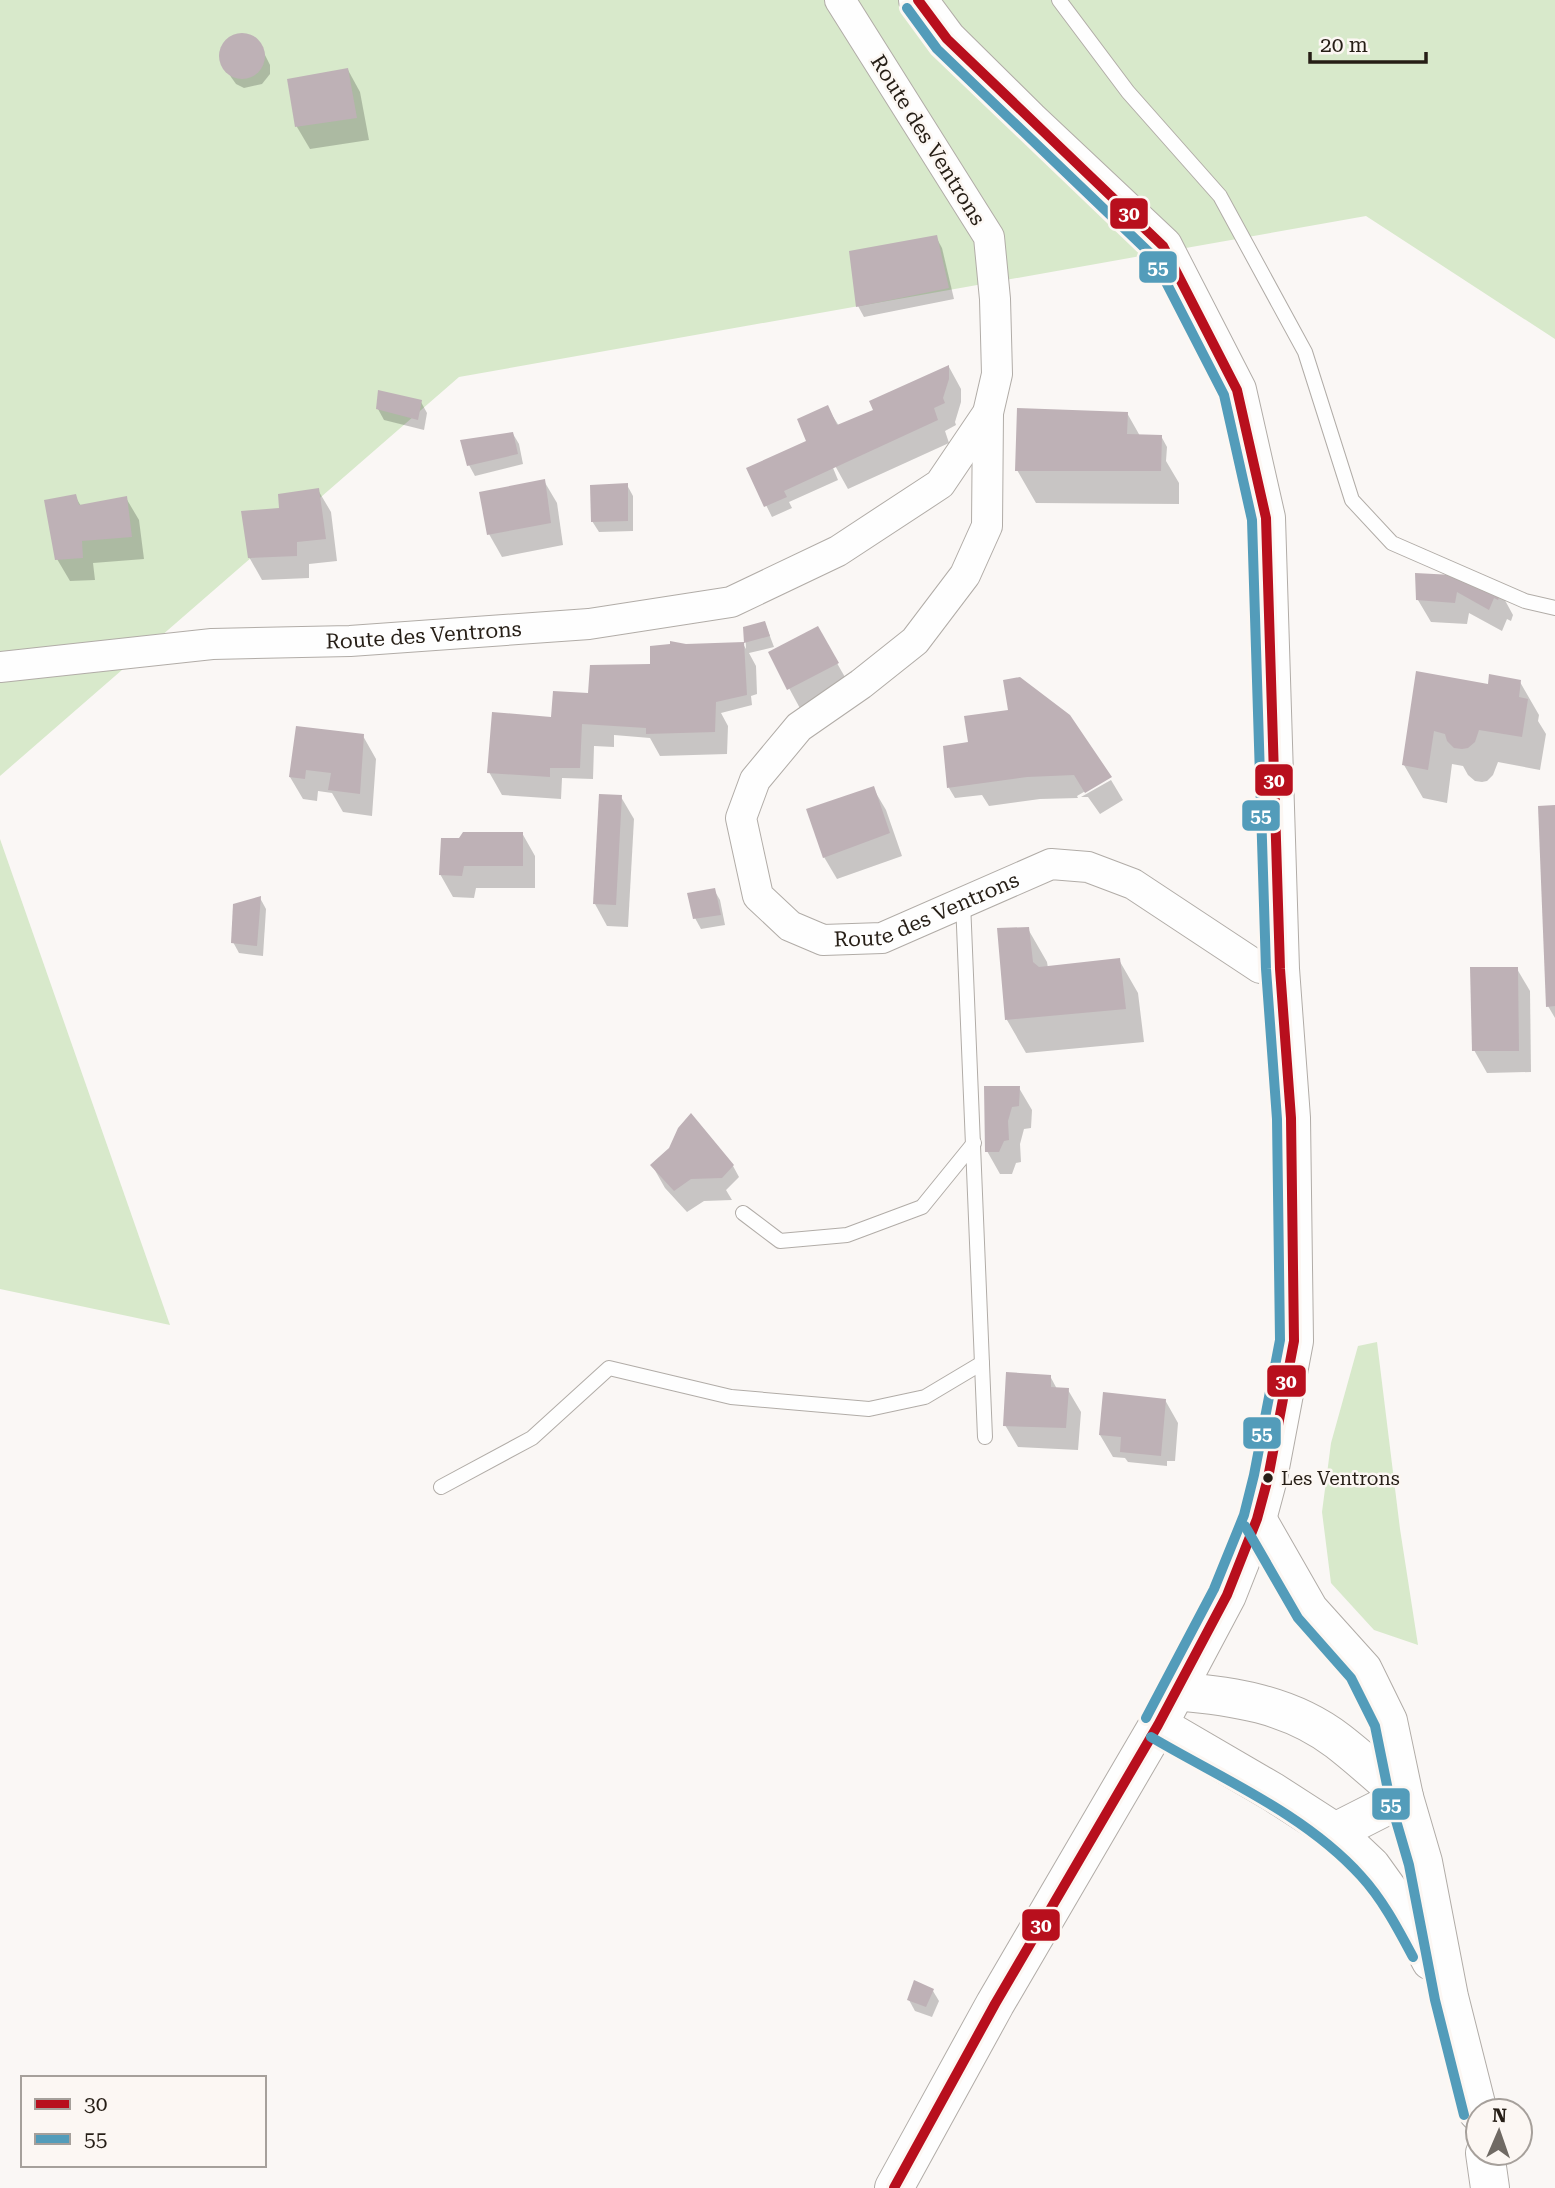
<svg xmlns="http://www.w3.org/2000/svg" width="1555" height="2188" viewBox="0 0 1555 2188" font-family="'Roboto Serif',serif">
  <rect width="100%" height="100%" fill="#faf7f5"/>
  <!-- green -->
  <g fill="#d8e9cb">
    <polygon points="0,0 1555,0 1555,339 1366,216 459,377 0,776"/>
    <polygon points="0,839 170,1325 0,1289"/>
    <polygon points="1377,1342 1400,1529 1418,1645 1374,1630 1331,1583 1322,1512 1331,1443 1358,1346"/>
  </g>
  <!-- shadow -->
  <g fill="#0003">
    <polygon points="245,35 254,38 260,45 270,65 270,74 262,84 244,88 236,84 231,77 224,65 222,52 228,40 236,36"/>
    <polygon points="348,70 360,92 369,140 310,149 297,127 289,80"/>
    <polygon points="936,237 942,248 954,299 864,317 858,306"/>
    <polygon points="949,367 961,389 961,402 955,422 956,425 945,431 949,443 848,489 833,462 831,463 838,480 789,502 792,508 772,517 748,469 809,441 827,407 839,426 876,411"/>
    <polygon points="421,402 427,413 424,430 384,420 378,409"/>
    <polygon points="1127,413 1140,436 1161,436 1167,447 1166,461 1179,483 1179,504 1036,503 1017,470"/>
    <polygon points="513,434 519,444 523,464 475,476 469,465"/>
    <polygon points="544,481 557,503 563,545 502,557 489,534"/>
    <polygon points="627,485 633,496 633,531 599,532 592,521"/>
    <polygon points="318,490 331,512 337,561 309,564 309,578 262,580 249,557 281,510"/>
    <polygon points="75,496 81,506 126,498 139,520 144,559 93,563 95,580 70,581 57,559"/>
    <polygon points="1417,575 1501,593 1513,615 1511,621 1507,619 1502,631 1469,613 1467,624 1431,622 1418,600"/>
    <polygon points="765,623 774,647 749,653 756,666 757,694 751,696 752,705 721,713 728,726 727,754 660,756 650,738 614,735 614,747 594,746 593,779 562,778 561,799 502,795 489,772 553,719 686,646 743,644 746,649 745,628"/>
    <polygon points="817,628 850,686 802,712 770,653"/>
    <polygon points="1418,673 1489,686 1520,682 1539,715 1538,721 1546,734 1540,770 1498,762 1493,775 1487,781 1482,782 1475,781 1468,775 1463,766 1452,764 1447,803 1423,798 1404,765"/>
    <polygon points="363,736 376,759 372,816 343,812 332,793 318,791 317,801 303,799 290,777"/>
    <polygon points="970,744 1109,777 1077,796 1078,798 1040,799 989,806 982,795 955,798 949,788"/>
    <polygon points="1111,780 1123,800 1100,814 1088,797 1081,797"/>
    <polygon points="873,788 886,810 902,856 837,879 824,857"/>
    <polygon points="621,797 634,819 628,927 607,926 595,904"/>
    <polygon points="1555,807 1555,1018 1548,1006"/>
    <polygon points="522,833 535,856 535,888 476,888 474,898 453,897 440,874"/>
    <polygon points="714,890 720,900 725,925 701,929 695,918"/>
    <polygon points="260,898 266,909 263,956 239,953 233,942"/>
    <polygon points="1028,929 1047,962 1048,968 1119,960 1138,993 1144,1042 1026,1053 1007,1020 999,930"/>
    <polygon points="1517,969 1530,991 1531,1072 1487,1073 1474,1050"/>
    <polygon points="1019,1088 1032,1110 1031,1128 1024,1129 1020,1144 1021,1162 1016,1163 1012,1174 1000,1174 987,1151"/>
    <polygon points="652,1165 733,1166 739,1177 726,1190 732,1200 704,1201 687,1212 665,1188"/>
    <polygon points="1050,1376 1057,1389 1068,1390 1081,1412 1078,1450 1018,1447 1005,1425"/>
    <polygon points="1165,1400 1178,1423 1175,1461 1167,1461 1167,1466 1128,1462 1125,1458 1113,1457 1100,1435"/>
    <polygon points="933,1991 939,2001 932,2017 915,2011 909,2000"/>
  </g>
  <!-- building -->
  <g fill="#beb1b6">
    <circle cx="242" cy="56" r="23"/>
    <polygon points="348,68 357,118 295,127 287,79"/>
    <polygon points="937,235 949,288 856,307 849,251"/>
    <polygon points="949,365 949,379 943,398 945,403 934,408 938,420 784,491 787,497 764,507 746,468 806,441 797,419 828,405 837,425 873,410 869,401"/>
    <polygon points="378,390 422,400 418,420 376,409"/>
    <polygon points="1017,408 1128,412 1127,434 1162,435 1161,471 1015,471"/>
    <polygon points="513,432 518,454 467,466 460,440"/>
    <polygon points="545,479 551,523 487,535 479,492"/>
    <polygon points="628,483 628,521 591,522 590,485"/>
    <polygon points="319,488 326,539 297,542 297,556 248,558 241,511 279,508 278,494"/>
    <polygon points="76,494 79,505 127,496 132,537 82,541 83,558 55,560 44,500"/>
    <polygon points="1415,573 1453,575 1502,591 1498,600 1494,598 1489,610 1457,592 1455,603 1416,600"/>
    <polygon points="765,621 770,636 744,643 743,627"/>
    <polygon points="818,626 839,663 787,690 768,652"/>
    <polygon points="670,641 686,644 744,642 747,695 716,702 715,732 646,734 646,728 582,724 580,768 550,768 550,777 487,773 492,712 551,717 553,691 588,693 590,665 650,664 650,646 670,644"/>
    <polygon points="1416,671 1488,684 1489,674 1521,680 1519,697 1528,699 1522,737 1479,730 1475,742 1468,748 1462,749 1454,748 1447,741 1445,734 1434,731 1428,770 1402,765"/>
    <polygon points="1020,677 1070,715 1112,777 1085,793 1074,775 1027,777 947,788 943,746 968,742 964,716 1008,710 1003,680"/>
    <polygon points="296,726 364,734 360,794 328,790 331,773 306,770 305,779 289,777"/>
    <polygon points="874,786 890,833 823,858 806,809"/>
    <polygon points="599,794 622,795 616,905 593,904"/>
    <polygon points="1555,805 1555,1006 1546,1007 1538,806"/>
    <polygon points="463,832 523,832 523,866 464,866 462,876 439,875 441,838 459,838"/>
    <polygon points="715,888 721,915 693,919 687,893"/>
    <polygon points="261,896 257,946 231,943 233,904"/>
    <polygon points="1029,927 1033,962 1039,967 1120,958 1126,1009 1005,1020 997,928"/>
    <polygon points="1470,967 1518,967 1519,1051 1472,1051"/>
    <polygon points="984,1086 1020,1086 1019,1106 1012,1107 1008,1121 1009,1140 1004,1141 999,1152 985,1152"/>
    <polygon points="691,1113 734,1165 722,1178 691,1179 674,1191 650,1165 669,1148 678,1128"/>
    <polygon points="1006,1372 1051,1375 1051,1387 1069,1388 1066,1428 1003,1426"/>
    <polygon points="1103,1392 1166,1399 1161,1456 1120,1452 1121,1437 1099,1435"/>
    <polygon points="914,1980 934,1989 926,2007 907,2000"/>
  </g>
  <g fill="none" stroke-linecap="round" stroke-linejoin="round">
    <defs>
      <g id="service">
        <polyline points="1059,0 1128,92 1220,196 1305,352 1352,500 1392,543 1525,601 1555,608"/>
        <polyline points="963,902 985,1437"/>
        <polyline points="743,1213 780,1241 847,1235 922,1207 974,1143"/>
        <polyline points="441,1487 532,1438 609,1368 731,1397 869,1409 925,1397 982,1363"/>
      </g>
      <g id="minor">
        <path id="s1" d="M988,413l-1,113 -22,49 -50,66 -54,43 -62,43 -44,53 -14,38 17,78 32,30 33,14 59,-2 169,-74 37,3 45,17 127,84 20,1"/>
        <path id="s2" d="M0,667l212,-23 138,-3 239,-17 142,-22 107,-51 102,-67 48,-71 9,-39 -2,-75 -6,-62 -149,-237"/>
      </g>
      <g id="secondary">
        <polyline points="1257,1519 1309,1610 1363,1670 1388,1721 1404,1797 1423,1862 1449,1997 1478,2112"/>
        <path d="M1175,1691c58,5 115,13 163,50 22,17 44,37 66,56l-69,35"/>
        <polyline points="1158,1725 1273,1792 1335,1832 1371,1866 1409,1919 1431,1961"/>
        <polyline points="1485,2153 1490,2188"/>
        <polyline points="894,2188 995,2004 1158,1725 1227,1595 1257,1519 1268,1478 1294,1341 1291,1118 1280,969 1266,518 1237,390 1163,246 1029,120 947,39 918,0"/>
      </g>
    </defs>
    <!-- service casing -->
    <use href="#service" stroke="#b1aca7" stroke-width="16"/>
    <!-- minor casing -->
    <use href="#minor" stroke="#b1aca7" stroke-width="32"/>
    <!-- secondary casing -->
    <use href="#secondary" stroke="#b1aca7" stroke-width="40"/>
    <!-- service -->
    <use href="#service" stroke="#fefefe" stroke-width="14"/>
    <!-- minor -->
    <use href="#minor" stroke="#fefefe" stroke-width="30"/>
    <!-- secondary -->
    <use href="#secondary" stroke="#fefefe" stroke-width="38"/>
    <defs>
      <polyline id="bus-1" points="894,2188 995,2004 1158,1725 1227,1595 1257,1519 1268,1478 1294,1341 1291,1118 1280,969 1266,518 1237,390 1163,246 947,39 918,0"/>
      <g id="bus-2">
        <polyline points="907,8 937,49 1152,255 1224,395 1252,520 1266,969 1277,1119 1280,1340 1254,1475 1244,1515 1214,1589 1146,1718"/>
        <polyline points="1245,1526 1298,1618 1351,1678 1375,1726 1390,1800 1409,1865 1435,2000 1464,2115"/>
        <path d="M1151,1737c71,42 154,77 210,139 22,24 37,53 52,81"/>
      </g>
    </defs>
    <!-- bus-1 casing -->
    <use href="#bus-1" stroke="#fcf7f3" stroke-width="16"/>
    <!-- bus-2 casing -->
    <use href="#bus-2" stroke="#fcf7f3" stroke-width="16"/>
    <!-- bus-1 -->
    <use href="#bus-1" stroke="#b80f1d" stroke-width="10"/>
    <!-- bus-2 -->
    <use href="#bus-2" stroke="#539cba" stroke-width="10"/>
  </g>
  <!-- markers -->
  <circle fill="#261e16" stroke="#fcf7f3" stroke-width="2.5" cx="1268" cy="1478" r="6"/>
  <g text-anchor="middle" stroke-width="5" stroke-linejoin="round" paint-order="stroke">
    <!-- bus labels -->
    <g font-size="19" fill="#261e16" stroke="#fcf7f3" text-anchor="start">
      <text x="1281" y="1485">Les Ventrons</text>
    </g>
    <!-- street labels -->
    <g font-size="21" fill="#261e16" stroke="#fcf7f3">
      <text transform="translate(928 140) rotate(58)" y="7">Route des Ventrons</text>
      <text dy="7" stroke="none"><textPath href="#s2" startOffset="425">Route des Ventrons</textPath></text>
      <text dy="7" stroke="none"><textPath href="#s1" startOffset="772">Route des Ventrons</textPath></text>
    </g>
  </g>
  <g stroke="#fcf7f3" stroke-width="2.5">
    <rect x="1109" y="197" width="40" height="33" rx="7" fill="#b80f1d"/>
    <rect x="1138" y="250" width="40" height="34" rx="7" fill="#539cba"/>
    <rect x="1254" y="763" width="40" height="34" rx="7" fill="#b80f1d"/>
    <rect x="1241" y="799" width="40" height="33" rx="7" fill="#539cba"/>
    <rect x="1266" y="1364" width="41" height="34" rx="7" fill="#b80f1d"/>
    <rect x="1242" y="1416" width="40" height="34" rx="7" fill="#539cba"/>
    <rect x="1371" y="1787" width="40" height="34" rx="7" fill="#539cba"/>
    <rect x="1021" y="1908" width="40" height="34" rx="7" fill="#b80f1d"/>
  </g>
  <g font-size="19" text-anchor="middle" font-weight="bold" fill="#fff">
    <text x="1129" y="220">30</text>
    <text x="1158" y="274">55</text>
    <text x="1274" y="787">30</text>
    <text x="1261" y="822">55</text>
    <text x="1286" y="1388">30</text>
    <text x="1262" y="1440">55</text>
    <text x="1391" y="1811">55</text>
    <text x="1041" y="1932">30</text>
  </g>
  <!-- legend -->
  <rect x="21" y="2076" width="245" height="91" fill="#fcf7f3" stroke="#a6a09b" stroke-width="2"/>
  <rect x="35" y="2099" width="35" height="10" fill="#b80f1d" stroke="#a6a09b" stroke-width="2"/>
  <text x="84" y="2111" font-size="21" fill="#261e16">30</text>
  <rect x="35" y="2134" width="35" height="10" fill="#539cba" stroke="#a6a09b" stroke-width="2"/>
  <text x="84" y="2146" font-size="21" fill="#261e16">55</text>
  <!-- north arrow -->
  <g transform="translate(1499 2132) rotate(2)"><circle r="33" fill="#fcf7f3" stroke="#a6a09b" stroke-width="2"/>
  <path d="M0-5L12 26L0 18L-12 26Z" fill="#706a64"/>
  <text y="-10" font-size="19" font-weight="bold" text-anchor="middle" fill="#261e16">N</text>
  </g>
  <!-- scale -->
  <path d="M1310 52v10h116v-10" fill="none" stroke="#261e16" stroke-width="3.5"/>
  <text x="1320" y="52" font-size="21" fill="#261e16" stroke="#fcf7f3" stroke-width="5" paint-order="stroke">20 m</text>
</svg>
